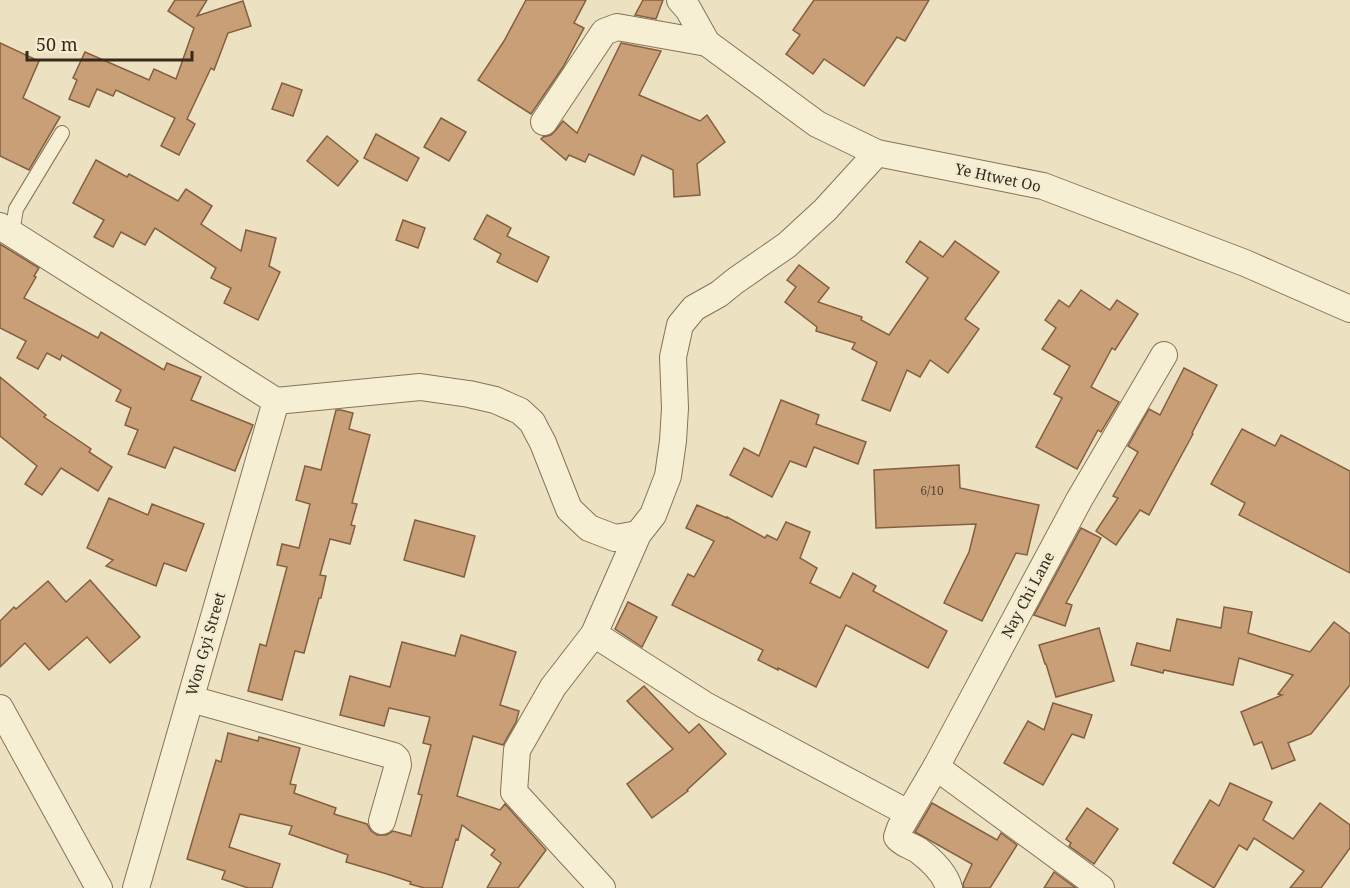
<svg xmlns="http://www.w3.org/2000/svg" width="1350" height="888" viewBox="0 0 1350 888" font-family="'Noto Serif',serif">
  <rect width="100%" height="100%" fill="#ece2c1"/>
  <!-- building -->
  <g fill="#c99f77" stroke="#835f40" stroke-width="1.5">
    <polygon points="175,0 207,0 197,16 243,1 251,26 228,33 214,70 211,68 187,119 195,124 179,155 161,146 175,118 116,90 113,96 97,89 89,107 69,99 77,80 73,78 85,52 149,80 154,69 176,79 194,28 168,11"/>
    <polygon points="526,0 586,0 574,23 584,28 563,67 531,114 478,80 504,41"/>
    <polygon points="643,0 663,0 656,19 635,15"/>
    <polygon points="814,0 929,0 905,41 897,37 864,86 824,59 813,74 786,54 800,35 793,30"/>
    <polygon points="0,43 39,61 23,98 60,117 29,170 0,156"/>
    <polygon points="621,43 661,51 639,95 700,121 707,115 725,142 697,164 700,195 674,197 673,170 642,155 634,175 589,154 585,162 569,155 566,160 541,139 543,137 551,135 556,130 563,121 577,133"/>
    <polygon points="282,83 302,90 293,116 272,109"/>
    <polygon points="441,118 466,132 449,161 424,147"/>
    <polygon points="376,134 419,158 407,181 364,158"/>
    <polygon points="327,136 358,161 338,186 307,161"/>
    <polygon points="96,160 127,177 129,174 178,201 186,189 212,206 201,224 241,251 246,230 276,238 269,266 280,272 258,320 224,303 231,288 211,278 216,268 155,228 145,245 121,232 113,247 94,237 104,220 73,203"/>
    <polygon points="487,215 511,228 507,236 549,257 537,282 497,262 501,254 474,239"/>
    <polygon points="403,220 425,228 418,248 396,240"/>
    <polygon points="920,241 943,257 955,241 999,272 965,319 979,329 948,373 930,360 920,377 907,370 890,411 862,400 877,362 852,349 855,343 816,331 817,327 785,302 796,287 787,280 799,265 829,288 818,302 862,317 861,320 889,335 928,278 906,262"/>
    <polygon points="0,244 39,268 34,276 36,277 24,298 98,338 101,332 164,370 167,363 201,377 191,400 253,425 235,471 174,447 165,468 128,454 138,430 125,425 131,408 116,401 121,390 62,355 60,360 47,353 38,369 17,358 26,341 0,328"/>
    <polygon points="1081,290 1110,310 1117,300 1138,314 1115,350 1112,348 1091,387 1119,402 1101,432 1098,430 1077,469 1036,447 1062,398 1054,394 1070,366 1042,349 1056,328 1045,320 1059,300 1069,307"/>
    <polygon points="1184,368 1217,385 1192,433 1193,434 1149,515 1140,510 1116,545 1096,531 1118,498 1113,496 1138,452 1128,446 1149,409 1160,415"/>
    <polygon points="0,377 46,415 44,417 91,449 89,452 112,467 98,491 61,468 42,495 25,484 37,466 0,436"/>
    <polygon points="781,400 819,415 816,424 866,442 858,464 814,447 806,467 790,461 772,497 730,475 744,448 759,456"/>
    <polygon points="336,410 341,410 353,413 349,429 370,435 352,503 357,504 351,525 355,526 350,544 330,539 320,575 326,576 321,598 319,598 304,653 295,651 282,700 248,691 260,644 266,646 287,567 277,565 282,544 299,548 310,504 296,500 305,466 321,470"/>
    <polygon points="1242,429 1275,446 1281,435 1350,471 1350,573 1239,515 1245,503 1211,484"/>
    <polygon points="959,465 960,488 1039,505 1027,555 1016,553 982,621 944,603 969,552 976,524 876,528 874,470"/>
    <polygon points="109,498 148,515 152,504 204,524 186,571 164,563 156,586 106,566 113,560 87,548"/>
    <polygon points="697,505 727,518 727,517 765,538 767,535 777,540 786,522 810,532 800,558 817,568 810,583 840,598 853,573 876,586 873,591 947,631 928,668 846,625 816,687 778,668 778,670 758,660 763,650 672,605 688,574 694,577 714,541 686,528"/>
    <polygon points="415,520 475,536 464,577 404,560"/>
    <polygon points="1081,528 1101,538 1066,603 1072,605 1065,626 1034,615"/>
    <polygon points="90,580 140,637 110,663 87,637 49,670 25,643 0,667 0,621 14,607 16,609 48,581 66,602"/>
    <polygon points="628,602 657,617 642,647 615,629"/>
    <polygon points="1224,607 1252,612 1248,633 1310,652 1334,622 1350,634 1350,685 1311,734 1288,743 1295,760 1272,769 1262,742 1254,745 1241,712 1282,695 1278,694 1293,675 1239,658 1233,685 1164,670 1163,673 1131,665 1137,643 1170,651 1177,619 1221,628"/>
    <polygon points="1099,628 1114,681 1056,697 1046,664 1045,664 1039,645"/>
    <polygon points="461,635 516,652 500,705 519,711 516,722 503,745 473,736 457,796 500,810 505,804 546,850 518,888 487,888 501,863 491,855 495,850 462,825 458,840 456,839 442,888 424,888 410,884 411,882 387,874 346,862 348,855 289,834 292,826 240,814 229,847 280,864 272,888 248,888 222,879 225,871 187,859 216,760 221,762 228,733 258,741 259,737 300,748 290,784 296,785 294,793 336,808 334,814 367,824 371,831 377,835 386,835 393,831 411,836 422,795 418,794 431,745 423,743 430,717 389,708 384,726 340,715 350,676 390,687 402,642 455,656"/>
    <polygon points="644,686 689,733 699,724 726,754 687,790 688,791 652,818 627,784 673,749 627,701"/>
    <polygon points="1053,703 1092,715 1084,738 1072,734 1043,785 1004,763 1028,721 1044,730"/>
    <polygon points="1230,783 1272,802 1263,820 1293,839 1320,803 1350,825 1350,848 1321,888 1290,888 1304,871 1254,838 1247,850 1239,845 1214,888 1173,863 1210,800 1219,806"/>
    <polygon points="932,803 997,840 1001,833 1017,845 990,888 964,888 963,884 972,864 915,832"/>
    <polygon points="1087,808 1118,829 1094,864 1069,846 1071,843 1066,839"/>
    <polygon points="1054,872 1076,888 1044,888"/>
  </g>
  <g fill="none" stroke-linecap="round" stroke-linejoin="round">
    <defs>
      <polyline id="service" points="12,233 16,209 62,133"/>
      <g id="minor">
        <polyline points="680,0 688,9 707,43 817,124 877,153 1043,186 1245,263 1350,309"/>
        <polyline points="544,122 604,32 617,27 707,43"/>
        <polyline points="0,226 276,401 420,387 469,394 495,400 520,411 532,422 543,443 569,509 589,528 615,538 638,534"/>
        <polyline points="594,634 705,705 908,813"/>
        <polyline points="191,699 394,756 397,759 398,765 382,821"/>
        <polyline points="0,708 99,888"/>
        <polyline points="936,767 1101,888"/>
        <polyline points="136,888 276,401"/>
        <polyline points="602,888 514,792 517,750 553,687 594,634 638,534 653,515 668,476 673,441 675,408 673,357 680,325 694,308 719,294 735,281 787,245 825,210 877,153"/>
        <path d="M949,888c-4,-15 -19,-29 -31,-38 -8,-5 -16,-6 -21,-13l3,-9 36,-61 143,-267 85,-145"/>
      </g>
    </defs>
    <!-- service casing -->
    <use href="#service" stroke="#857359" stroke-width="16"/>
    <!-- minor casing -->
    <use href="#minor" stroke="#857359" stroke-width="28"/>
    <!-- service -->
    <use href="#service" stroke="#f7efd3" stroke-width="14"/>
    <!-- minor -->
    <use href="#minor" stroke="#f7efd3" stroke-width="26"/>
  </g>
  <g text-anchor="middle" stroke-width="5" stroke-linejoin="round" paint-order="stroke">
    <!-- number labels -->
    <g font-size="12" fill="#5a4734">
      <text x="932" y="495">6/10</text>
    </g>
    <!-- street labels -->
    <g font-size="15" fill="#352a1d" stroke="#f4ecd0">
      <text transform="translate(998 178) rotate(12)" y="5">Ye Htwet Oo</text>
      <text transform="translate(1028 595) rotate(-62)" y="5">Nay Chi Lane</text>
      <text transform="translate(206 644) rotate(-74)" y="5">Won Gyi Street</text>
    </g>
  </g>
  <!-- scale -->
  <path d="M27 51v9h165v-9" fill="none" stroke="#352a1d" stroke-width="3"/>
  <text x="36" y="51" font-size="18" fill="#352a1d" stroke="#f4ecd0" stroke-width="4.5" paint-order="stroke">50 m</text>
</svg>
